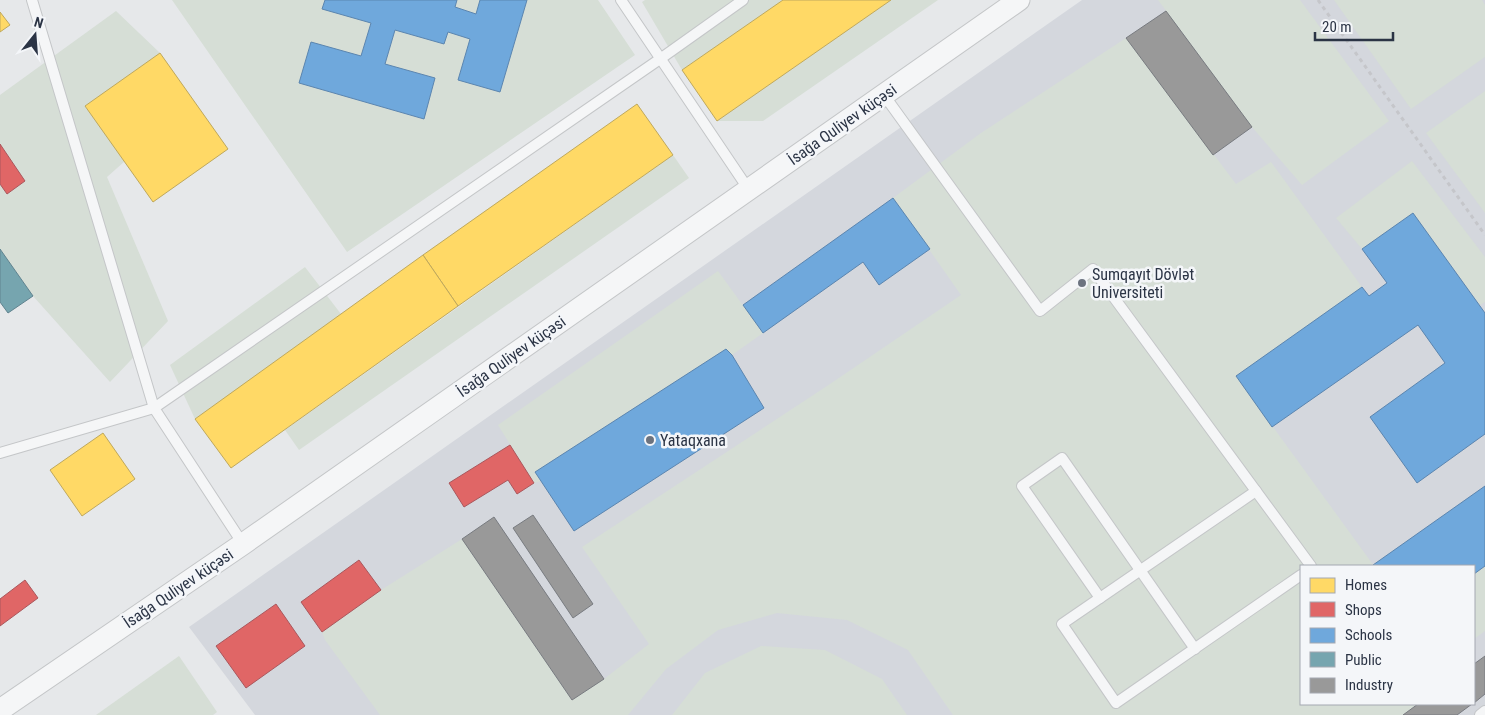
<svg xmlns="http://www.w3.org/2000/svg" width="1485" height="715" viewBox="0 0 1485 715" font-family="'Roboto Condensed',sans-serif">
  <rect width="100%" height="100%" fill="#e6e8ea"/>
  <!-- built -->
  <path fill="#d4d7dd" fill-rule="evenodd" d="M1082,0h403v715h-1230l-66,-88zM1301,566h173v138h-173z"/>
  <!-- green -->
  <g fill="#d6ded6">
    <polygon points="172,0 325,0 371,23 361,56 300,83 423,119 435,78 385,64 395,30 444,44 448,32 470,39 459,80 500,92 527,0 598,0 635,55 347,252"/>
    <polygon points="457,0 480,0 476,14 455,7"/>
    <polygon points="645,0 783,0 682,70 642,2"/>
    <polygon points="891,0 938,0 763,121 717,121"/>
    <polygon points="1158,0 1300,0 1389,121 1302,185 1252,127"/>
    <polygon points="1334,0 1482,0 1485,5 1485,57 1411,109"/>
    <polygon points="116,11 160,53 85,106 125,161 107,177 168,321 110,382 33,296 0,249 0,184 7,194 25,181 0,144 0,95"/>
    <polygon points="1126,38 1236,184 1271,162 1362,287 1236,376 1374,566 1301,566 1301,704 1418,704 1403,715 953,715 908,650 847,620 777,613 718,630 666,669 628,715 380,715 325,640 322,632 381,590 462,539 572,700 604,679 649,644 582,547 830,384 961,295 893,198 981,133"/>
    <polygon points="1485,91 1485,213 1426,133"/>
    <polygon points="673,155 689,178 299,450 285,430"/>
    <polygon points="1412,161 1485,257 1485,302 1480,305 1413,213 1362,249 1336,218"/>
    <polygon points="305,267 341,314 195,419 170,365"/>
    <polygon points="718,271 763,333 732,355 726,349 535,472 541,481 534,483 498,425"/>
    <polygon points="1485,566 1485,631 1474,639 1474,574"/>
    <polygon points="761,646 825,650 882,679 907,715 672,715 705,673"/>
    <polygon points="179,656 217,712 213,715 96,715"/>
  </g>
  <!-- homes -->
  <g fill="#ffd966" stroke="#bfa85c">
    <polygon points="783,0 891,0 717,121 682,70"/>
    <polygon points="0,12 10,25 0,32"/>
    <polygon points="160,53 228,149 153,202 85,106"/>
    <polygon points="637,104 673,155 458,306 423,255"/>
    <polygon points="423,255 458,306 231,468 195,419"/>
    <polygon points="103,433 135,479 82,516 50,470"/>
  </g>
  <!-- shops -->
  <g fill="#e06666" stroke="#aa575c">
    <polygon points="0,144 25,181 7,194 0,184"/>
    <polygon points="510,445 534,483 517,494 508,480 464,507 449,483"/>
    <polygon points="359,560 381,590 322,632 301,602"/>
    <polygon points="25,580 38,598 0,626 0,599"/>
    <polygon points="276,604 305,646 246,688 216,646"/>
  </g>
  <!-- schools -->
  <g fill="#6fa8dc" stroke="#5b85af">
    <polygon points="325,0 457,0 455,7 476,14 480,0 527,0 500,92 458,80 470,39 448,32 444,44 395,30 385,64 435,78 424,119 299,83 311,42 361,56 371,23 322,9"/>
    <polygon points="893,198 930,249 879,285 863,262 763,333 743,305"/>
    <polygon points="1413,213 1485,313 1485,434 1417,483 1370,417 1445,363 1418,325 1272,427 1236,376 1362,287 1369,296 1387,283 1362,249"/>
    <polygon points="726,349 732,355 764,408 574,531 535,472"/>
    <polygon points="1485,486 1485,566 1474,574 1474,566 1374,566 1373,565"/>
  </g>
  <!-- public -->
  <polygon fill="#76a5af" stroke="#60838f" points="0,249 33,296 8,313 0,302"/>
  <!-- industry -->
  <g fill="#999" stroke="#787b80">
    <polygon points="1166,11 1252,127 1213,155 1126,38"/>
    <polygon points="533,515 593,604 573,618 513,528"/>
    <polygon points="494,517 604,679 572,700 462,539"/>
    <polygon points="1485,656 1485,694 1474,703 1474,664"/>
    <polygon points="1418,704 1472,704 1457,715 1403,715"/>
  </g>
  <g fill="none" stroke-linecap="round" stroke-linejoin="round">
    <defs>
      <g id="lane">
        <polyline points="621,0 749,190"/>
        <polyline points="884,95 1040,311 1093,269 1311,566"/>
        <polyline points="0,453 154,408 32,0"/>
        <polyline points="1256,491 1062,624 1116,703 1301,575"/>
        <polyline points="243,544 154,408 660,59 743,0"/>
        <polyline points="1100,598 1022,486 1062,458 1195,649"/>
        <polyline points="1480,715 1485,711"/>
      </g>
      <polyline id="street" points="0,710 243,544 1019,0"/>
    </defs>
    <!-- lane casing -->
    <use href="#lane" stroke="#c4c6c8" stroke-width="12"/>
    <!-- street casing -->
    <use href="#street" stroke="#c4c6c8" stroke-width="23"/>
    <!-- path -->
    <polyline stroke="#c5c6ca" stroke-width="3" stroke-dasharray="4 4" stroke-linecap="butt" points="1318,0 1485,235"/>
    <!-- lane -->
    <use href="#lane" stroke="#f5f6f7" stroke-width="10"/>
    <!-- street -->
    <use href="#street" stroke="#f5f6f7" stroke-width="21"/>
  </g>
  <!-- markers -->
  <g fill="#6c737f" stroke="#f4f6f9" stroke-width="2">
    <circle cx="1082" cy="283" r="5"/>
    <circle cx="650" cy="440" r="5"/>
  </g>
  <g text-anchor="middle" stroke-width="5" stroke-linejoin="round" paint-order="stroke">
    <!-- street labels -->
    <g font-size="16" fill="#2b3445" stroke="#f4f6f9">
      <text transform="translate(842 124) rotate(-35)" y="6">İsağa Quliyev küçəsi</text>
      <text transform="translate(511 356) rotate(-35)" y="6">İsağa Quliyev küçəsi</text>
      <text transform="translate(178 588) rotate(-34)" y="6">İsağa Quliyev küçəsi</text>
    </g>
    <!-- poi labels -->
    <g font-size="16" fill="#2b3445" stroke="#f4f6f9" text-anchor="start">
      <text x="1092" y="280">Sumqayıt Dövlət<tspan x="1092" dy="18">Universiteti</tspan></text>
      <text x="660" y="446">Yataqxana</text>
    </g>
  </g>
  <!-- legend -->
  <rect x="1300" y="565" width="175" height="140" fill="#f4f6f9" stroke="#a4a8b1"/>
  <rect x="1310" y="578" width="25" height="15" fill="#ffd966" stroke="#a4a8b1"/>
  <text x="1345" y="590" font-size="15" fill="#2b3445">Homes</text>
  <rect x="1310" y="602" width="25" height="15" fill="#e06666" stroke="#a4a8b1"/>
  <text x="1345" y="615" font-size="15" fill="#2b3445">Shops</text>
  <rect x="1310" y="628" width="25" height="15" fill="#6fa8dc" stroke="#a4a8b1"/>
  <text x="1345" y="640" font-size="15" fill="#2b3445">Schools</text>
  <rect x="1310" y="652" width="25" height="15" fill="#76a5af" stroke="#a4a8b1"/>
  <text x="1345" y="665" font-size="15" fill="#2b3445">Public</text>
  <rect x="1310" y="678" width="25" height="15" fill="#999999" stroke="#a4a8b1"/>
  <text x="1345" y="690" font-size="15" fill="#2b3445">Industry</text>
  <!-- north arrow -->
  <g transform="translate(35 35) rotate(17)" stroke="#f4f6f9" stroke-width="4" paint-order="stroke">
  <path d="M0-4L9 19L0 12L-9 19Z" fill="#2b3445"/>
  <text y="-8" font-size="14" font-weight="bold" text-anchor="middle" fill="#2b3445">N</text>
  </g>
  <!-- scale -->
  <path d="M1315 32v8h78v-8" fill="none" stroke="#2b3445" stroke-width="2.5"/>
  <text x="1322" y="32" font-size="15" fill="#2b3445" stroke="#f4f6f9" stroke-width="4" paint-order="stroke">20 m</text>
</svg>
